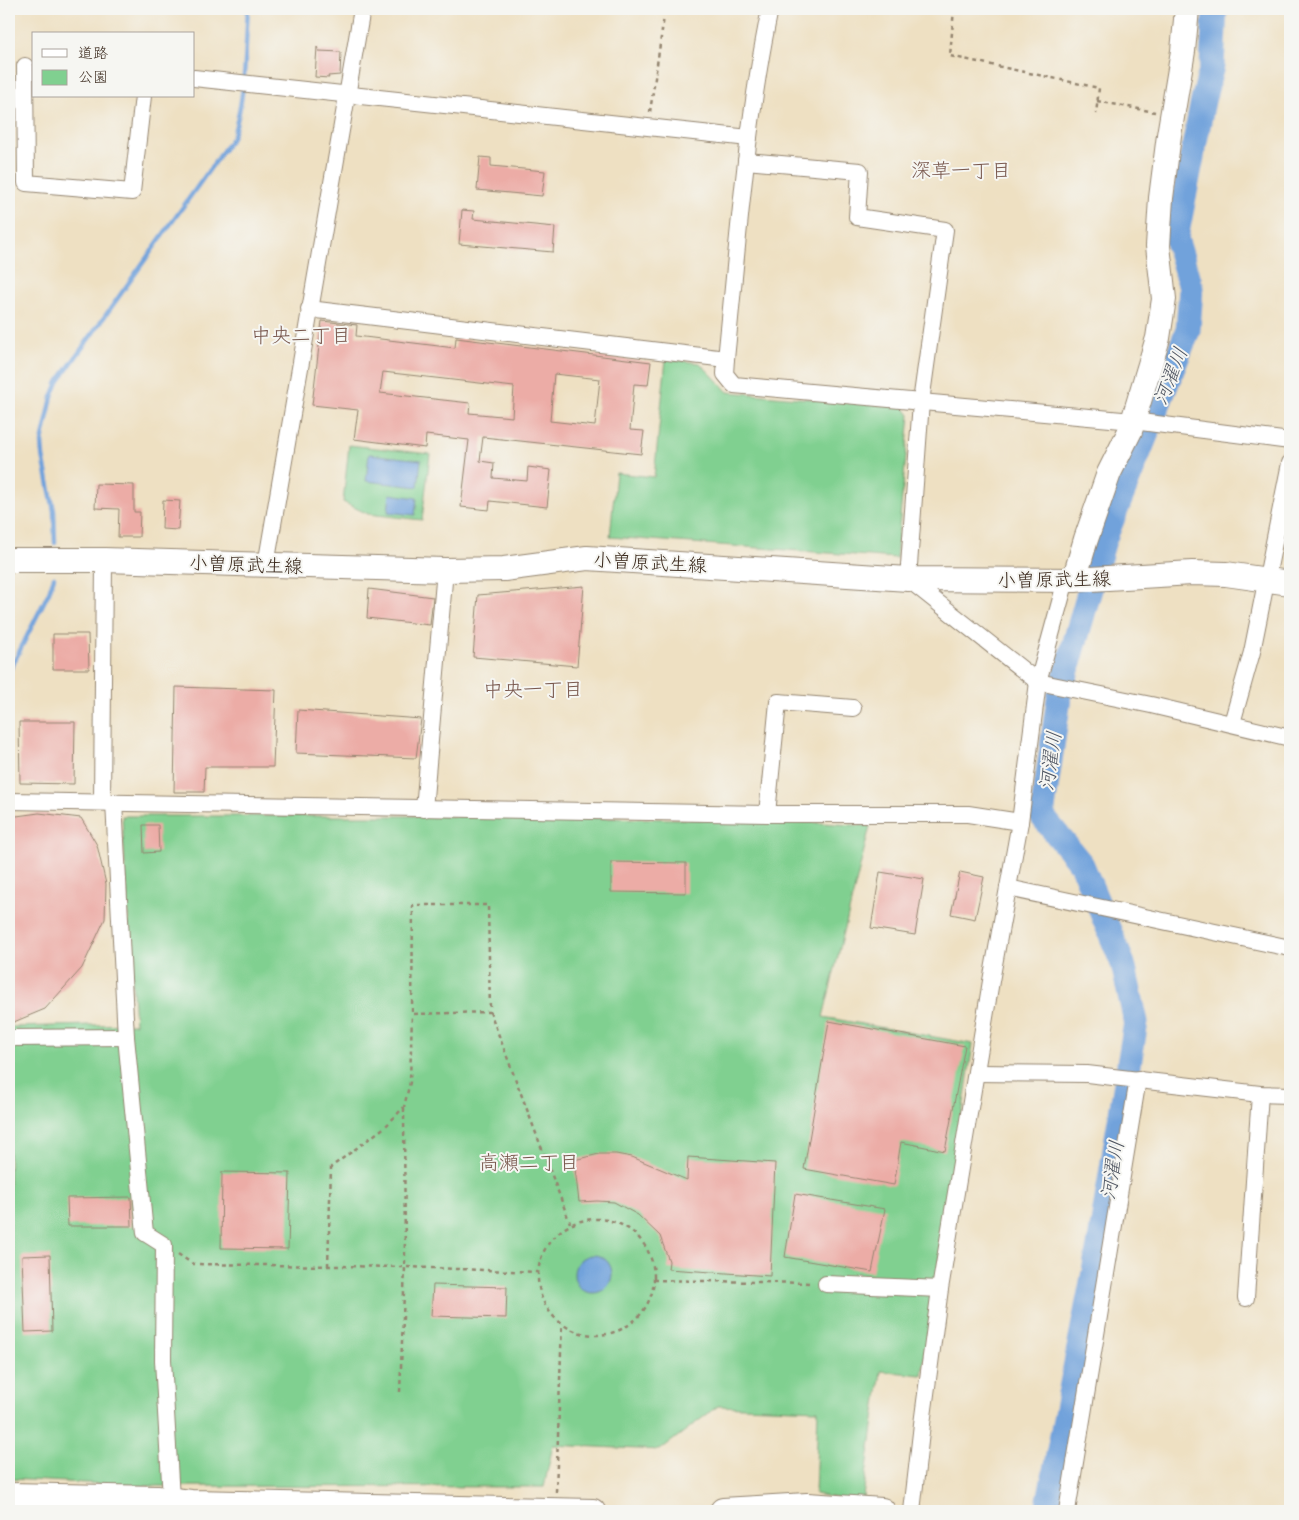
<svg xmlns="http://www.w3.org/2000/svg" width="1299" height="1520" viewBox="0 0 1299 1520" font-family="'Shantell Sans','Klee One',sans-serif">
  <rect width="100%" height="100%" fill="#f6f6f2"/>
  <filter id="ink" filterUnits="userSpaceOnUse"><feTurbulence type="fractalNoise" baseFrequency=".02" numOctaves="2"/><feDisplacementMap in="SourceGraphic" scale="10" xChannelSelector="R" yChannelSelector="G"/><feConvolveMatrix kernelMatrix="1 2 1 2 8 2 1 2 1" color-interpolation-filters="sRGB"/></filter>
  <filter id="wash" filterUnits="userSpaceOnUse"><feTurbulence type="fractalNoise" baseFrequency=".0096" numOctaves="4" result="noise"/><feDisplacementMap in="SourceGraphic" scale="20" xChannelSelector="R" yChannelSelector="G"/><feGaussianBlur stdDeviation="1.12" result="paint"/><feColorMatrix in="noise" values="0 0 0 0 0 0 0 0 0 0 0 0 0 0 0 0 0 1.4 0 .05"/><feComposite in="paint" operator="in"/></filter>
  <g filter="url(#wash)">
    <rect width="100%" height="100%" fill="#eee0c2"/>
    <!-- green -->
    <g fill="#80d090" stroke="#5e7d57">
      <polygon points="666,359 700,363 728,392 904,407 910,415 896,558 610,537 616,473 654,477"/>
      <polygon points="349,445 430,454 422,520 368,514 343,502"/>
      <polygon points="122,816 423,816 771,820 870,826 823,1017 973,1044 922,1375 881,1371 862,1503 815,1494 818,1410 718,1406 660,1450 553,1445 544,1487 143,1486 10,1479 9,1027 135,1024"/>
    </g>
    <!-- water -->
    <g fill="#71a2db" stroke="#56667c">
      <polygon points="369,454 421,460 418,487 366,481"/>
      <polygon points="390,494 417,498 415,515 388,512"/>
      <circle cx="593" cy="1274" r="19"/>
    </g>
    <g fill="none" stroke-linecap="round" stroke-linejoin="round">
      <!-- stream -->
      <g stroke="#71a2db" stroke-width="4.5">
        <path d="M55,543l-1,-32 -11,-55 -1,-14 10,-45 6,-15 174,-244c14,-39 13,-88 16,-129"/>
        <polyline points="9,672 49,592 54,577"/>
      </g>
      <!-- river -->
      <polyline stroke="#71a2db" stroke-width="25" points="1047,1511 1100,1241 1136,1022 1123,964 1082,865 1042,816 1059,698 1104,540 1188,330 1191,288 1176,238 1203,101 1212,66 1215,9"/>
    </g>
    <g id="blocks">
      <!-- building -->
      <g fill="#ecaca6" fill-rule="evenodd">
        <polygon points="317,47 319,51 341,52 340,75 328,76 329,78 315,77"/>
        <polygon points="480,157 491,158 491,166 545,171 542,196 477,190"/>
        <polygon points="462,210 474,211 473,219 555,227 553,252 459,244"/>
        <path d="M322,321l35,4 -1,11 99,12 1,-10 195,24 -3,23 -14,-1 -4,46 14,1 -3,23 -158,-17 -3,24 14,2 -1,15 34,3 1,-14 23,3 -4,37 -57,-6 -1,9 -28,-3 8,-67 -43,-5 -1,13 -71,-9 4,-29 -46,-5zM383,372l131,15 -2,30 -43,-4 1,-10 -90,-10zM554,374l46,5 -5,47 -45,-5z"/>
        <polygon points="96,484 134,485 134,512 140,512 139,537 118,537 119,509 95,508"/>
        <polygon points="163,500 180,501 178,530 162,529"/>
        <polygon points="584,586 577,666 473,657 478,595"/>
        <polygon points="369,589 433,597 430,625 367,618"/>
        <polygon points="53,634 88,634 89,669 53,669"/>
        <polygon points="176,687 276,690 273,767 205,767 204,792 174,792"/>
        <polygon points="298,710 421,719 416,758 296,753"/>
        <polygon points="19,722 75,722 74,784 20,783"/>
        <polygon points="39,813 81,818 97,845 106,884 105,919 82,968 45,1009 9,1024 9,817"/>
        <polygon points="143,825 158,825 159,852 144,853"/>
        <polygon points="611,862 686,863 686,893 611,892"/>
        <polygon points="880,872 924,879 915,935 871,928"/>
        <polygon points="960,872 984,877 975,919 951,914"/>
        <polygon points="829,1021 965,1046 945,1151 901,1142 894,1185 804,1169"/>
        <polygon points="599,1154 616,1154 632,1157 687,1180 688,1157 775,1163 770,1276 668,1269 669,1261 660,1236 638,1215 614,1202 597,1201 579,1202 574,1160"/>
        <polygon points="222,1172 290,1173 288,1249 221,1248"/>
        <polygon points="795,1194 885,1209 872,1272 785,1257"/>
        <polygon points="131,1197 132,1226 68,1226 67,1198"/>
        <polygon points="50,1255 52,1331 25,1332 22,1256"/>
        <polygon points="433,1285 507,1287 506,1318 431,1316"/>
      </g>
    </g>
  </g>
  <g filter="url(#ink)">
    <use href="#blocks" fill-opacity="0" stroke="#948570" stroke-width="1"/>
    <g fill="none" stroke-linecap="round" stroke-linejoin="round">
      <defs>
        <g id="street">
          <path d="M770,9c-24,115 -32,233 -44,350l-1,15 9,11 399,36 157,20"/>
          <polyline points="25,66 26,183 132,192 143,96"/>
          <polyline points="194,78 749,138"/>
          <polyline points="746,161 860,171 857,217 945,230 921,402 908,579 1038,682 1151,705 1290,738"/>
          <polyline points="309,309 726,359"/>
          <polyline points="266,565 362,9"/>
          <polyline points="1232,723 1252,652 1290,463"/>
          <polyline points="9,801 767,814 968,814 1020,822"/>
          <polyline points="102,802 104,560"/>
          <polyline points="114,802 126,1037 145,1233 164,1245 163,1360 171,1499"/>
          <polyline points="424,809 445,570"/>
          <polyline points="767,814 778,702 853,708"/>
          <polyline points="1008,888 1290,948"/>
          <polyline points="9,1038 126,1037"/>
          <polyline points="976,1073 1087,1074 1260,1094 1290,1095"/>
          <polyline points="826,1284 940,1289"/>
          <polyline points="1246,1298 1260,1094"/>
          <polyline points="13,1495 14,1511"/>
          <polyline points="912,1511 922,1424 940,1289 991,981 1020,822 1038,682 1066,580"/>
          <polyline points="1067,1511 1138,1079"/>
        </g>
        <g id="secondary">
          <polyline points="9,560 104,560 445,570 504,569 587,558 908,579 1074,580 1192,573 1226,574 1290,583"/>
          <polyline points="1074,580 1086,539 1109,473 1130,431 1158,338 1164,299 1158,246 1161,198 1169,135 1183,51 1187,9"/>
          <polyline points="9,1495 157,1498 191,1502 593,1511"/>
        </g>
        <polyline id="primary" points="723,1511 807,1506 882,1511"/>
      </defs>
      <!-- street casing -->
      <use href="#street" stroke="#948570" stroke-width="18"/>
      <!-- secondary casing -->
      <use href="#secondary" stroke="#948570" stroke-width="26"/>
      <!-- primary casing -->
      <use href="#primary" stroke="#948570" stroke-width="28"/>
      <!-- path -->
      <g stroke="#948570" stroke-width="2.5" stroke-dasharray="4 4" stroke-linecap="butt">
        <polyline points="954,9 950,56 1099,88 1096,114"/>
        <polyline points="1097,101 1155,112"/>
        <polyline points="650,112 664,17"/>
        <polyline points="490,1012 412,1014 413,905 488,905 490,1012 570,1223"/>
        <circle cx="596" cy="1277" r="58"/>
        <polyline points="178,1254 193,1264 405,1267 538,1272"/>
        <polyline points="328,1266 331,1167 385,1127 404,1107 410,1082 412,1014"/>
        <polyline points="653,1280 812,1283"/>
        <polyline points="400,1392 405,1267 404,1108"/>
        <polyline points="556,1492 562,1324"/>
      </g>
      <!-- street -->
      <use href="#street" stroke="#fff" stroke-width="16"/>
      <!-- secondary -->
      <use href="#secondary" stroke="#fff" stroke-width="24"/>
      <!-- primary -->
      <use href="#primary" stroke="#fff" stroke-width="26"/>
    </g>
  </g>
  <g text-anchor="middle" stroke-width="4" stroke-linejoin="round" paint-order="stroke">
    <!-- street labels -->
    <g font-size="19" fill="#3b2a1e" stroke="#f6f6f2">
      <text transform="translate(650 562) rotate(3)" y="7">小曽原武生線</text>
      <text transform="translate(246 564) rotate(2)" y="7">小曽原武生線</text>
      <text transform="translate(1054 579) rotate(-1)" y="7">小曽原武生線</text>
    </g>
    <!-- neighbourhood labels -->
    <g font-size="20" fill="#79584e" stroke="#f6f6f2">
      <text x="961" y="177">深草一丁目</text>
      <text x="301" y="342">中央二丁目</text>
      <text x="533" y="696">中央一丁目</text>
      <text x="529" y="1169">高瀬二丁目</text>
    </g>
    <!-- water labels -->
    <g font-size="20" font-style="italic" fill="#4e5460" stroke="#f6f6f2">
      <text transform="translate(1170 376) rotate(-68)" y="7">河濯川</text>
      <text transform="translate(1050 761) rotate(-82)" y="7">河濯川</text>
      <text transform="translate(1112 1170) rotate(-81)" y="7">河濯川</text>
    </g>
  </g>
  <!-- margin -->
  <rect width="1299" height="1520" fill="none" stroke="#f6f6f2" stroke-width="30"/>
  <!-- legend -->
  <rect x="32" y="32" width="162" height="65" fill="#f6f6f2" stroke="#aba49d"/>
  <rect x="42" y="49" width="25" height="8" fill="#ffffff" stroke="#aba49d"/>
  <text x="78" y="58" font-size="15" fill="#3b2a1e">道路</text>
  <rect x="42" y="70" width="25" height="15" fill="#80d090" stroke="#aba49d"/>
  <text x="78" y="82" font-size="15" fill="#3b2a1e">公園</text>
</svg>
